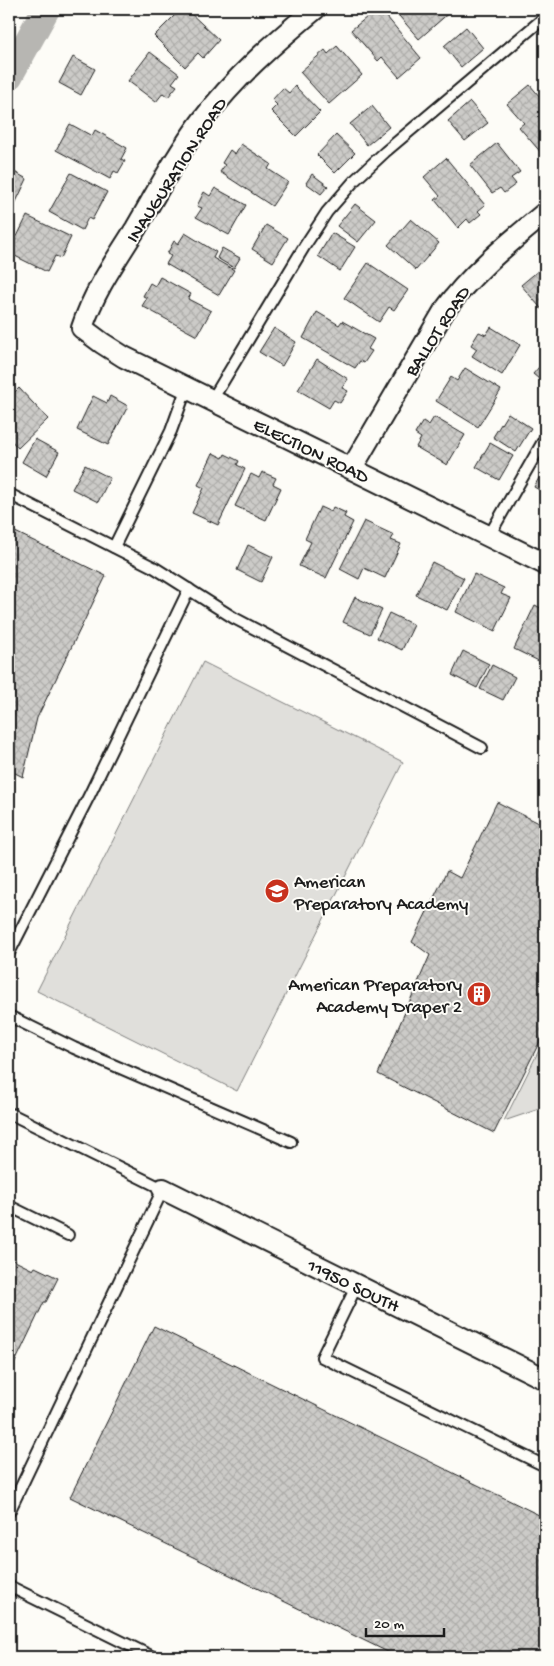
<svg xmlns="http://www.w3.org/2000/svg" width="554" height="1666" viewBox="0 0 554 1666" font-family="'Gochi Hand',sans-serif">
  <defs>
    <pattern id="building-cross-hatch" width="8" height="8" patternUnits="userSpaceOnUse" patternTransform="scale(1.25)"><rect width="8" height="8" fill="#cccbc8"/><path d="M0 0l8 8M0 8l8-8" fill="none" stroke="#afaeab"/></pattern>
  </defs>
  <rect width="100%" height="100%" fill="#fdfcf7"/>
  <filter id="ink" filterUnits="userSpaceOnUse"><feTurbulence type="fractalNoise" baseFrequency=".02" numOctaves="2"/><feDisplacementMap in="SourceGraphic" scale="10" xChannelSelector="R" yChannelSelector="G"/><feConvolveMatrix kernelMatrix="1 2 1 2 8 2 1 2 1" color-interpolation-filters="sRGB"/></filter>
  <g filter="url(#ink)">
    <!-- green -->
    <g fill="#e0dfdb" stroke="#7e7e7c">
      <polygon points="203,662 403,762 237,1091 37,991"/>
      <polygon points="545,1038 545,1107 504,1121"/>
    </g>
    <g fill="none" stroke-linecap="round" stroke-linejoin="round">
      <!-- canal -->
      <polyline stroke="#b7b6b2" stroke-width="28" points="9,76 46,9"/>
    </g>
    <!-- building -->
    <g fill="url(#building-cross-hatch)" stroke="#1c1c1c">
      <polygon points="181,9 186,9 219,40 203,58 198,53 185,67 154,36"/>
      <polygon points="393,9 449,9 451,11 419,39"/>
      <polygon points="382,11 421,58 399,77 382,57 378,61 351,30 372,13 375,17"/>
      <polygon points="466,27 483,48 461,67 444,46"/>
      <polygon points="337,46 362,75 329,104 300,72 325,50 328,54"/>
      <polygon points="150,52 179,74 172,83 177,86 168,97 163,93 156,102 128,81"/>
      <polygon points="73,57 95,69 81,95 59,83"/>
      <polygon points="530,85 545,103 545,154 543,155 519,127 524,123 507,104"/>
      <polygon points="295,86 320,112 296,136 271,111 277,105 272,100 283,88 289,93"/>
      <polygon points="470,102 488,123 465,141 448,121"/>
      <polygon points="372,106 389,127 367,145 350,124"/>
      <polygon points="70,124 92,136 95,130 127,148 121,159 125,161 118,173 114,171 110,179 56,150"/>
      <polygon points="336,135 355,153 335,173 317,155"/>
      <polygon points="497,143 520,172 511,178 516,184 504,193 500,188 492,193 470,165"/>
      <polygon points="241,144 271,164 268,169 288,182 272,206 220,172 225,165 222,163 230,150 235,154"/>
      <polygon points="446,158 485,205 478,211 481,214 470,223 467,219 458,228 435,200 440,196 424,177"/>
      <polygon points="9,169 27,179 15,204 9,201"/>
      <polygon points="71,173 107,192 92,220 88,218 82,230 49,212"/>
      <polygon points="312,174 328,186 321,194 306,183"/>
      <polygon points="215,188 246,205 229,235 196,217 202,208 197,206 204,192 210,196"/>
      <polygon points="355,204 376,220 358,242 337,226"/>
      <polygon points="27,216 71,237 61,258 55,256 47,272 9,253"/>
      <polygon points="411,219 439,243 416,270 388,245"/>
      <polygon points="266,225 288,238 273,262 252,249"/>
      <polygon points="185,233 216,252 213,258 234,270 219,295 166,264 171,256 167,254 174,241 178,244"/>
      <polygon points="332,233 355,247 340,271 318,256"/>
      <polygon points="222,248 240,258 234,268 217,258"/>
      <polygon points="368,263 408,290 394,310 389,307 379,322 344,298"/>
      <polygon points="545,265 545,313 521,285"/>
      <polygon points="160,277 191,294 188,299 211,311 197,336 142,306 147,298 143,296 150,283 155,286"/>
      <polygon points="317,312 339,325 342,321 374,339 368,349 372,351 364,363 360,361 355,368 303,338"/>
      <polygon points="491,327 520,345 502,375 472,356 477,349 471,345 479,332 486,335"/>
      <polygon points="274,328 296,342 282,366 259,352"/>
      <polygon points="317,359 348,379 342,388 348,391 340,403 334,400 329,408 298,390"/>
      <polygon points="545,360 545,384 533,374"/>
      <polygon points="465,368 501,390 478,427 436,401 451,377 457,381"/>
      <polygon points="19,388 48,419 18,448 9,438 9,398"/>
      <polygon points="93,396 107,403 110,396 128,406 108,445 77,430"/>
      <polygon points="508,413 531,428 516,452 493,437"/>
      <polygon points="434,417 465,435 447,465 416,447 421,438 415,434 423,421 429,425"/>
      <polygon points="35,439 59,452 46,476 22,462"/>
      <polygon points="490,443 513,456 499,480 476,467"/>
      <polygon points="213,453 223,458 225,454 239,461 237,465 245,469 218,525 192,513 204,488 198,485"/>
      <polygon points="85,465 110,478 98,502 72,489"/>
      <polygon points="545,467 545,493 534,487"/>
      <polygon points="262,472 276,478 273,484 281,488 266,520 235,506 251,474 259,478"/>
      <polygon points="320,507 331,512 333,507 346,513 344,517 353,522 326,578 299,566 311,542 305,539"/>
      <polygon points="364,521 394,535 391,540 401,544 385,578 364,568 359,579 340,569"/>
      <polygon points="9,529 106,576 37,718 23,777 9,770"/>
      <polygon points="248,545 273,557 261,582 237,570"/>
      <polygon points="432,562 464,578 447,610 416,595"/>
      <polygon points="474,574 504,588 501,594 511,598 495,631 456,612"/>
      <polygon points="355,597 382,610 370,634 343,622"/>
      <polygon points="535,605 545,610 545,664 514,649"/>
      <polygon points="389,613 414,625 402,650 377,638"/>
      <polygon points="463,651 489,664 477,688 452,675"/>
      <polygon points="492,665 515,677 503,700 480,689"/>
      <polygon points="497,802 545,826 545,1033 544,1033 494,1133 378,1074 430,955 412,942 447,871 460,878"/>
      <polygon points="9,1258 33,1270 35,1267 58,1278 46,1302 44,1302 9,1375"/>
      <polygon points="154,1326 545,1518 545,1657 398,1657 70,1497"/>
    </g>
    <g fill="none" stroke-linecap="round" stroke-linejoin="round">
      <defs>
        <g id="lane">
          <polyline points="212,400 304,247 327,212 355,180 385,152 545,17"/>
          <polyline points="9,494 155,568 234,618 482,748"/>
          <polyline points="489,536 545,438"/>
          <polyline points="114,547 171,431 187,387"/>
          <polyline points="9,953 89,796 189,589"/>
          <polyline points="9,1016 74,1048 291,1142"/>
          <polyline points="9,1113 163,1189 9,1512"/>
          <polyline points="9,1206 68,1235"/>
          <polyline points="357,1285 322,1357 545,1466"/>
          <polyline points="9,1586 153,1657"/>
        </g>
        <g id="street">
          <path d="M315,9c-41,34 -81,69 -113,112 -25,33 -45,71 -66,107 -20,32 -42,63 -54,100l20,15 22,14 421,207"/>
          <path d="M352,468l92,-157c28,-39 65,-68 101,-98"/>
          <polyline points="163,1189 545,1379"/>
        </g>
      </defs>
      <!-- lane casing -->
      <use href="#lane" stroke="#1c1c1c" stroke-width="14"/>
      <!-- street casing -->
      <use href="#street" stroke="#1c1c1c" stroke-width="24"/>
      <!-- lane -->
      <use href="#lane" stroke="#fdfcf7" stroke-width="10"/>
      <!-- street -->
      <use href="#street" stroke="#fdfcf7" stroke-width="20"/>
    </g>
  </g>
  <!-- icons -->
  <defs>
    <symbol id="school-disc" viewBox="-11 -11 22 22"><circle r="9.5" fill="#c8321e" stroke="#fdfcf7"/><path d="M0-5L7-2L0 1L-7-2ZM-4 1L0 2.5L4 1V4Q0 6-4 4Z" fill="#fff"/></symbol>
    <symbol id="building-disc" viewBox="-11 -11 22 22"><circle r="9.5" fill="#c8321e" stroke="#fdfcf7"/><path d="M-4-6H4V6H1V3H-1V6H-4ZM-2.5-4.3h1.7v1.8h-1.7ZM.8-4.3h1.7v1.8H.8ZM-2.5-1h1.7V.8h-1.7ZM.8-1h1.7V.8H.8Z" fill="#fff"/></symbol>
  </defs>
  <g fill-rule="evenodd">
    <use href="#school-disc" x="263" y="877" width="28" height="28"/>
    <use href="#building-disc" x="465" y="980" width="28" height="28"/>
  </g>
  <g text-anchor="middle" stroke-width="4" stroke-linejoin="round" paint-order="stroke">
    <!-- street labels -->
    <g font-size="19" fill="#1c1c1c" stroke="#fdfcf7">
      <text transform="translate(175 169) rotate(-57)" y="7">INAUGURATION ROAD</text>
      <text transform="translate(436 330) rotate(-57)" y="7">BALLOT ROAD</text>
      <text transform="translate(312 449) rotate(26)" y="7">ELECTION ROAD</text>
      <text transform="translate(354 1284) rotate(26)" y="7">11950 SOUTH</text>
    </g>
    <!-- poi labels -->
    <g font-size="19" fill="#1c1c1c" stroke="#fdfcf7" text-anchor="start">
      <text x="294" y="887">American<tspan x="294" dy="22">Preparatory Academy</tspan></text>
      <text x="462" y="990" text-anchor="end">American Preparatory<tspan x="462" dy="22">Academy Draper 2</tspan></text>
    </g>
  </g>
  <!-- margin -->
  <rect width="554" height="1666" fill="none" stroke="#fdfcf7" stroke-width="30"/>
  <rect x="15" y="15" width="524" height="1636" fill="none" stroke="#1c1c1c" stroke-width="2" filter="url(#ink)"/>
  <!-- scale -->
  <path d="M366 1628v8h78v-8" fill="none" stroke="#1c1c1c" stroke-width="2.5"/>
  <text x="374" y="1628" font-size="15" fill="#1c1c1c" stroke="#fdfcf7" stroke-width="4" paint-order="stroke">20 m</text>
</svg>
